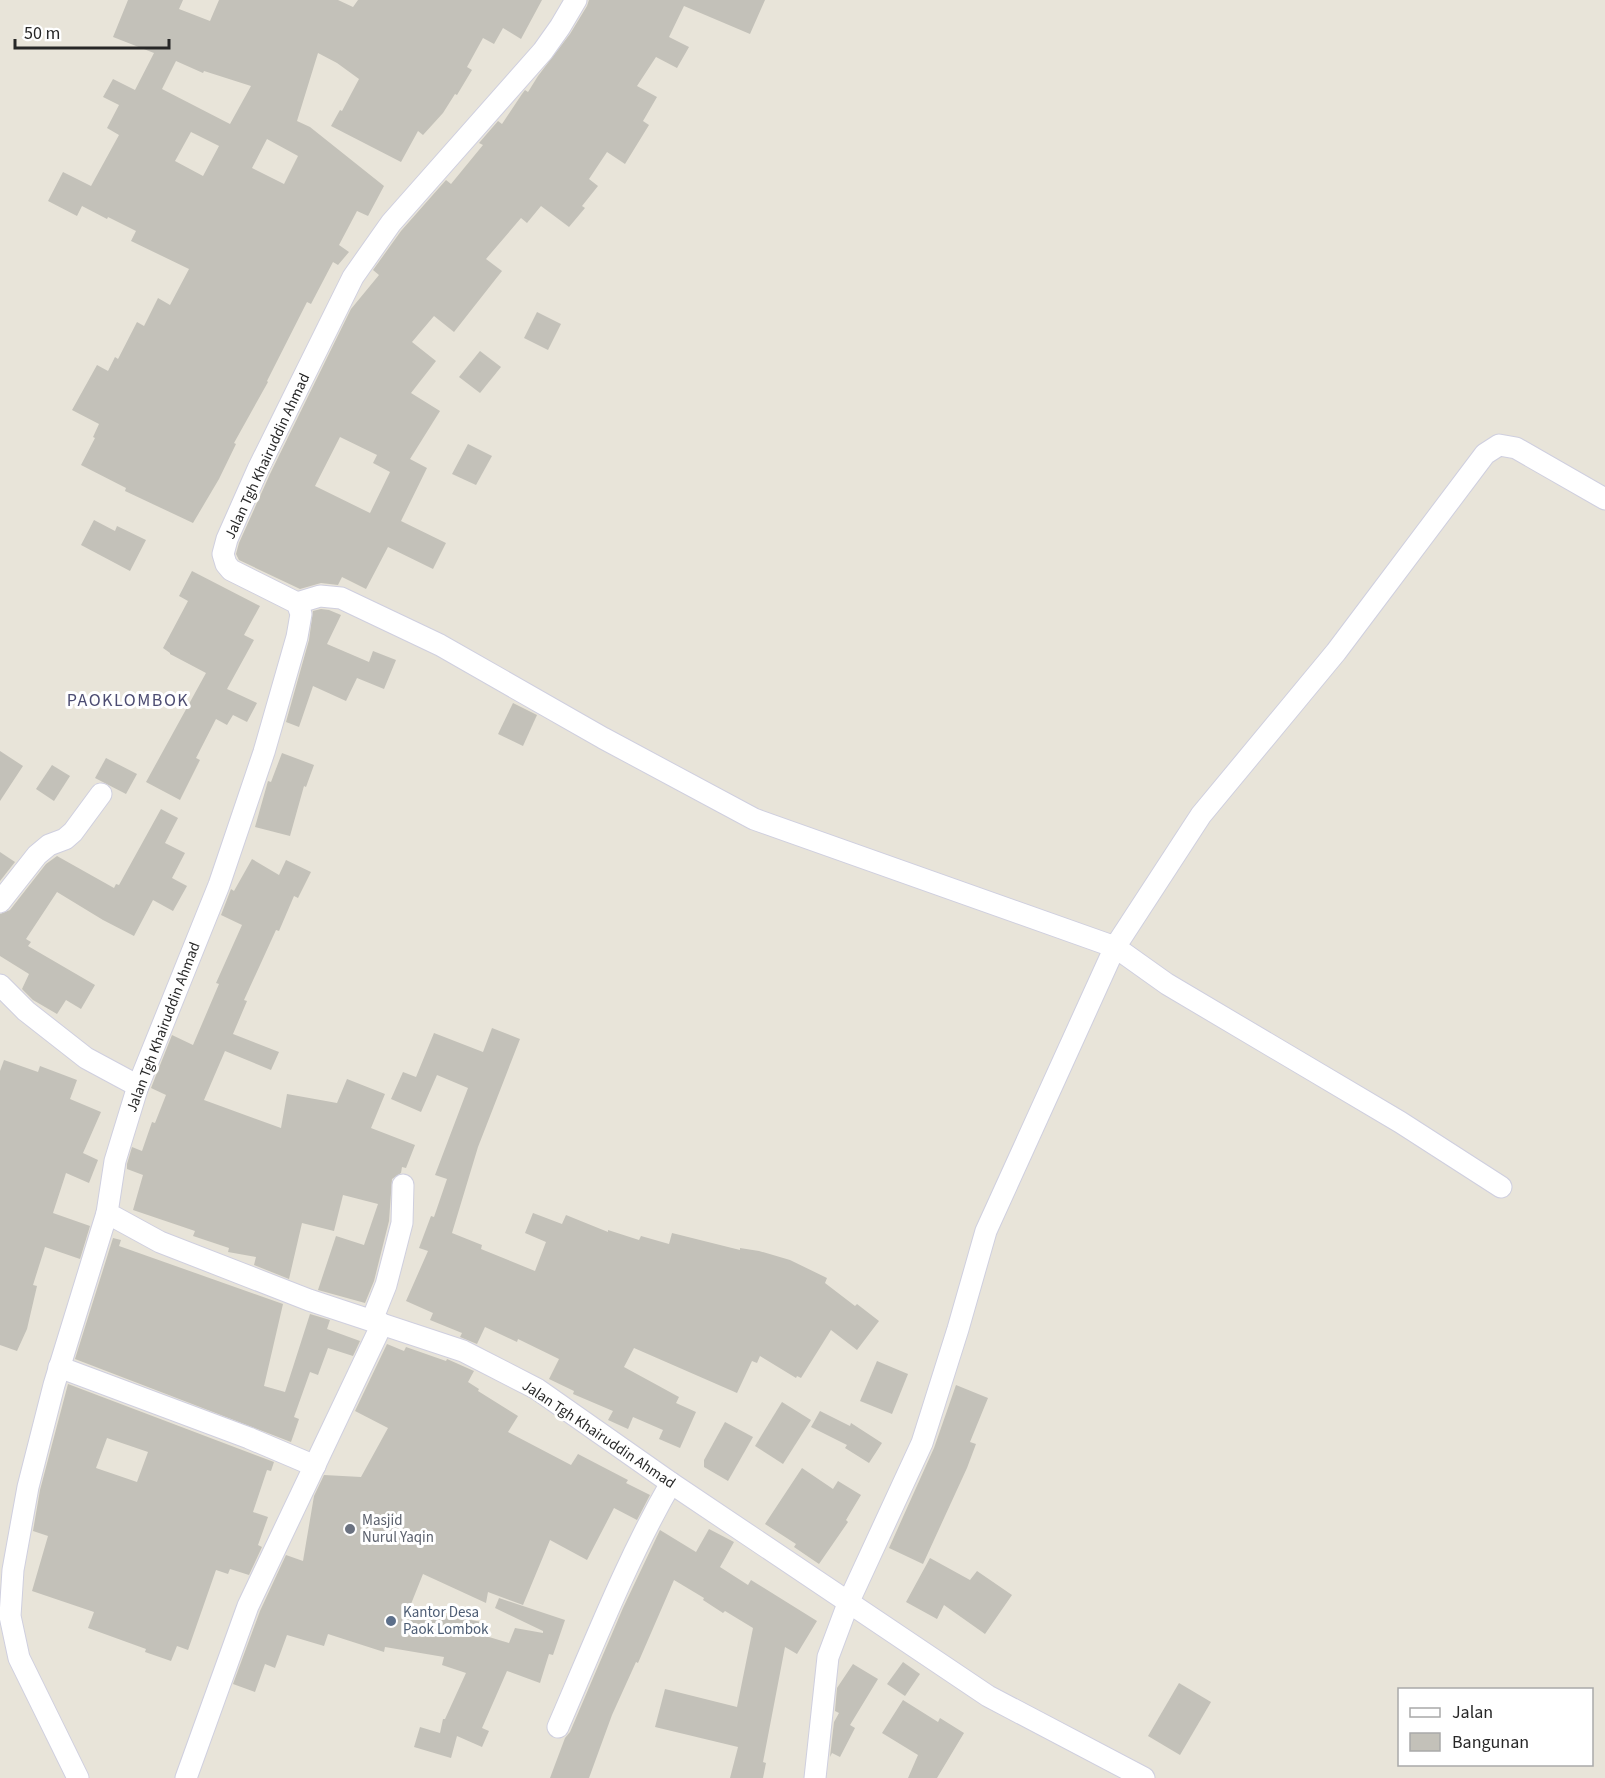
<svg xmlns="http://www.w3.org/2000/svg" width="1605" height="1778" viewBox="0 0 1605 1778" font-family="'Source Sans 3',sans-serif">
  <rect width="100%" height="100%" fill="#e8e4d9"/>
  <!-- building -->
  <g fill="#c3c1b9" fill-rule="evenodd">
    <path d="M128,0h55l-4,9 31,12 9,-21h119l15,7 5,-7h184l-21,39 -18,-11 -9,16 -11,-6 -16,29 5,3 -15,25 -2,-1 -12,19 -20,22 -5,-4 -17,31 -70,-36 9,-16 2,1 17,-32 -22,-16 -19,-10 -21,68 13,6 74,59 -16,30 -11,-5 -18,34 10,7 -11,13 -5,-3 -22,42 -4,-2 -40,79 1,1 -34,61 2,1 -17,35 -26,44 -68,-32 1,-3 -45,-23 14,-27 -2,-1 6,-13 -27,-14 25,-45 11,6 7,-14 3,2 19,-37 7,4 14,-28 12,7 19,-36 -58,-28 5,-10 -28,-14 -1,2 -25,-13 -5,10 -29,-15 15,-29 28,14 28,-51 -12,-7 12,-23 -16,-8 10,-18 22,11 19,-37 -41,-16zM176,61l27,12 1,-2 47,15 -21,38 -68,-35zM191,132l28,14 -16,30 -28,-15zM267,139l31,17 -14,28 -32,-16z"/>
    <path d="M589,0h176l-15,34 -66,-28 -15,31 20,10 -12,21 -21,-11 -19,29 20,11 -14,24 6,4 -24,39 -18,-12 -18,27 9,7 -16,20 3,2 -16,19 -28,-21 -14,17 -6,-5 -35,41 16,12 -48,61 -20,-16 -22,26 24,19 -25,32 29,18 -30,48 17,9 -26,53 45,22 -13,26 -45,-22 -22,42 -24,-12 -4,8 -17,-2 -21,6 -61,-29 -3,-6 3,-11 31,-69 81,-165 28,-34 -6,-5 28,-39 45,-51 5,4 32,-39 -4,-2 19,-22 4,3 20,-30 3,-4 3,2 10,-16 32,-42 17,-28zM340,437l37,18 -4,8 17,9 -20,41 -55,-27z"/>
    <polygon points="537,312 561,324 548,350 524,338"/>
    <polygon points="480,351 501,367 480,393 459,377"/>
    <polygon points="468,444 492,456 476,485 452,474"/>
    <polygon points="94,520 115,531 117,526 146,540 130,571 81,545"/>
    <polygon points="192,571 260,606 244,635 254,640 227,689 257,703 247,722 233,715 227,725 216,719 196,758 200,760 180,800 146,782 206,673 170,654 170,653 163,648 188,601 179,596"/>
    <polygon points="321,609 329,610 341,615 327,644 369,662 373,651 396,660 384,689 357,678 346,701 313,686 299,727 286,722 309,640 313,611"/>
    <polygon points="513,703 537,715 523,746 498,734"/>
    <polygon points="0,751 23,766 0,801"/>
    <polygon points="282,753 314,765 306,787 304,786 290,836 255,827 268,781 271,782"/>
    <polygon points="106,758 137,774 126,794 95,778"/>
    <polygon points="52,765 70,776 54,801 36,789"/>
    <polygon points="161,809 178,818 165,843 185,853 172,878 187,886 173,911 153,900 134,936 103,920 57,892 26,939 31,942 28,946 95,985 81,1009 66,1000 57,1014 33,1000 22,989 29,974 0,956 0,914 10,910 46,864 57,856 114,888 116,884 119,885"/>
    <polygon points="0,852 15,862 0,881"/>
    <polygon points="252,859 279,875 286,860 311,872 298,898 294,896 279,931 276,930 244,1000 247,1001 233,1034 279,1052 271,1070 225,1051 204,1100 281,1128 287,1094 337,1103 347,1079 385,1094 371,1128 415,1145 406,1168 402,1167 401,1173 392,1179 389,1221 374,1281 365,1303 318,1290 336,1236 364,1245 378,1204 343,1195 334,1231 302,1223 289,1279 254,1265 256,1257 228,1252 229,1248 193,1236 195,1231 133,1210 143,1175 127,1169 127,1164 132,1147 142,1151 152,1122 155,1123 166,1095 151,1088 172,1035 193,1045 219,984 216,983 242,925 221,915 231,889 234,891"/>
    <polygon points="492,1028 520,1039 478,1147 452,1233 482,1245 481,1249 535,1271 546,1242 525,1233 533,1213 562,1224 566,1215 608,1232 608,1230 639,1240 641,1236 669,1244 672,1233 740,1250 740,1248 759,1251 790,1260 827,1278 825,1283 855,1306 857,1304 879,1321 857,1350 831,1330 801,1378 797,1376 796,1378 760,1356 757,1363 752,1361 737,1393 634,1348 624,1367 679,1397 676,1403 696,1412 680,1448 659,1439 663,1430 633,1417 628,1429 608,1420 613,1411 573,1394 574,1391 549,1379 559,1359 518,1339 517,1342 485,1327 477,1344 460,1337 462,1333 430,1320 433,1313 406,1301 428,1251 419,1248 431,1216 434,1217 447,1179 435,1175 468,1088 437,1075 421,1112 391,1099 403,1072 416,1077 434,1033 483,1052"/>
    <polygon points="4,1060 38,1072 40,1066 77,1080 70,1099 101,1112 83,1153 98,1160 89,1183 66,1173 53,1213 90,1226 80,1259 45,1247 33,1285 37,1286 27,1329 17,1351 0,1345 0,1071"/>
    <polygon points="113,1238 121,1240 119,1246 283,1304 264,1386 285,1392 310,1314 330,1320 327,1329 360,1341 353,1356 328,1348 318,1375 310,1372 294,1417 299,1419 291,1442 75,1359"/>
    <polygon points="387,1344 404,1351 406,1347 446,1361 447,1359 474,1371 468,1382 479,1389 478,1391 518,1416 508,1432 571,1465 578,1454 628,1480 626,1483 650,1495 637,1520 614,1508 587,1560 550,1540 523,1605 488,1592 486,1603 423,1574 409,1609 482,1622 479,1634 509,1643 515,1628 543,1633 543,1631 495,1608 499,1598 565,1620 553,1655 549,1654 540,1683 507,1671 482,1728 489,1731 482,1747 457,1736 451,1758 414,1747 420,1727 440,1733 443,1719 445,1719 466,1673 442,1665 444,1657 385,1647 384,1652 328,1634 324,1646 287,1635 275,1668 265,1664 255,1692 233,1684 260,1611 286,1555 303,1561 314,1496 324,1475 361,1477 388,1428 355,1411"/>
    <polygon points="877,1361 908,1374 892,1414 860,1401"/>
    <path d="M68,1384l206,78 -3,9 -4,-1 -14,42 15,5 -10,28 4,2 -13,28 -19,-6 -2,5 -12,-4 -28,80 -11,-4 -6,15 -26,-9 1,-3 -58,-21 6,-16 -62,-21 16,-55 -15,-5 7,-41zM107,1438l41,14 -11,30 -41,-14z"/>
    <polygon points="956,1385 988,1398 970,1442 976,1444 967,1468 923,1564 889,1548 934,1448"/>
    <polygon points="782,1402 811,1420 783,1464 755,1446"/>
    <polygon points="820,1411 850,1426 851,1423 882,1443 869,1463 845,1448 847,1445 811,1427"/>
    <polygon points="725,1422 753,1437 728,1481 704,1467 704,1460"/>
    <polygon points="802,1468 833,1489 838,1481 861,1495 846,1520 848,1522 819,1564 794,1547 796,1544 765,1524"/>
    <polygon points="709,1529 734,1542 720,1567 748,1585 751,1580 817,1621 797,1654 785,1647 763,1762 766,1763 763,1778 730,1778 738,1747 655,1727 665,1689 737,1707 753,1628 725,1611 723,1613 703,1600 704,1598 674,1580 638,1663 636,1662 612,1715 589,1778 550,1778 565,1738 570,1732 623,1608 660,1530 696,1552"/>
    <polygon points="930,1558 970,1580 977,1571 1012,1595 985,1634 944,1605 937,1619 906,1602"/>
    <polygon points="903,1662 920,1674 905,1696 887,1684"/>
    <polygon points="853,1664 878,1679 850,1725 855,1728 840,1757 832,1753 830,1757 834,1722 839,1713 835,1711 837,1688"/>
    <polygon points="1179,1683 1211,1702 1180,1755 1148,1736"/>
    <polygon points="903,1700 938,1722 940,1718 964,1733 937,1778 908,1778 918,1755 882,1733"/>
  </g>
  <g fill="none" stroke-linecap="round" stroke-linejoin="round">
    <defs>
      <g id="minor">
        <polyline points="576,0 560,27 543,51 391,223 353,277 258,469 227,539 223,554 226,564 231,570 297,603 301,614 297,637 264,752 219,885 138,1086 115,1161 107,1213 160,1242 309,1300 463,1351 537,1389 671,1483 988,1696 1144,1778"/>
        <polyline points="297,603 320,596 341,598 440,645 603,738 754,819 1115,947 1201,815 1336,652 1485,454 1499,445 1516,448 1605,499"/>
        <polyline points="0,902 37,855 49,845 65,839 73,832 101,794"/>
        <polyline points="0,985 26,1011 86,1058 138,1086"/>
        <polyline points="372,1320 386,1285 402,1223 403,1185"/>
        <polyline points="59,1367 249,1438 315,1466"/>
        <path d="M558,1727c36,-83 68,-166 113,-244"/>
        <polyline points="78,1778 19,1658 10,1616 13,1570 28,1487 54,1385 107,1213"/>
        <polyline points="186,1778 248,1606 382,1324"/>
        <polyline points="815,1778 828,1657 849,1601 922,1443 958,1329 986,1231 1115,947 1167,984 1400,1122 1501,1187"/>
      </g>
    </defs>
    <!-- minor casing -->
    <use href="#minor" stroke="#cfcfdf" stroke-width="23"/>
    <!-- minor -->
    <use href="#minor" stroke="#fff" stroke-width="21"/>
  </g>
  <!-- markers -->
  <circle fill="#6b7280" stroke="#fff" stroke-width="2" cx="350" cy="1529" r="6"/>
  <circle fill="#5c6f8a" stroke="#fff" stroke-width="2" cx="391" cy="1621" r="6"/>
  <g text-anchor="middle" stroke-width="6" stroke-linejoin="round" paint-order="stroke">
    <!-- street labels -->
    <g font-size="15" fill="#272727" stroke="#fff">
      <text transform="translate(267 456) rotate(-65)" y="5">Jalan Tgh Khairuddin Ahmad</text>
      <text transform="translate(163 1027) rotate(-69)" y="5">Jalan Tgh Khairuddin Ahmad</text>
      <text transform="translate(599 1434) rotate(34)" y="5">Jalan Tgh Khairuddin Ahmad</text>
    </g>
    <!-- worship labels -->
    <g font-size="15" fill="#5b616d" stroke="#fff" text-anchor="start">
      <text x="362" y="1525">Masjid<tspan x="362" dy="17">Nurul Yaqin</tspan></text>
    </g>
    <!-- service labels -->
    <g font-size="15" fill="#4e5e75" stroke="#fff" text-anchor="start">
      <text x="403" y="1617">Kantor Desa<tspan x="403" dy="17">Paok Lombok</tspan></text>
    </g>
    <!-- quarter labels -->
    <g font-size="18" letter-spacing="1.5" fill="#4c4c72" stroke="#fff">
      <text x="128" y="706">PAOKLOMBOK</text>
    </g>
  </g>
  <!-- legend -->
  <rect x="1398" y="1688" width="195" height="78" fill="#ffffff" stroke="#a9a9a9" stroke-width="1.5"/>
  <rect x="1410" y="1708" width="30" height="9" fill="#ffffff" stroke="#a9a9a9" stroke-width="1.5"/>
  <text x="1452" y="1718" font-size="18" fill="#272727">Jalan</text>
  <rect x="1410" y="1733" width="30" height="18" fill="#c3c1b9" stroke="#a9a9a9" stroke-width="1.5"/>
  <text x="1452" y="1748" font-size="18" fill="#272727">Bangunan</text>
  <!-- scale -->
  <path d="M15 39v9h154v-9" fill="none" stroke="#272727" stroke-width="3"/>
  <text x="24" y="39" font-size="18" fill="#272727" stroke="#ffffff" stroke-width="4.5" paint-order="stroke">50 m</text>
</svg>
